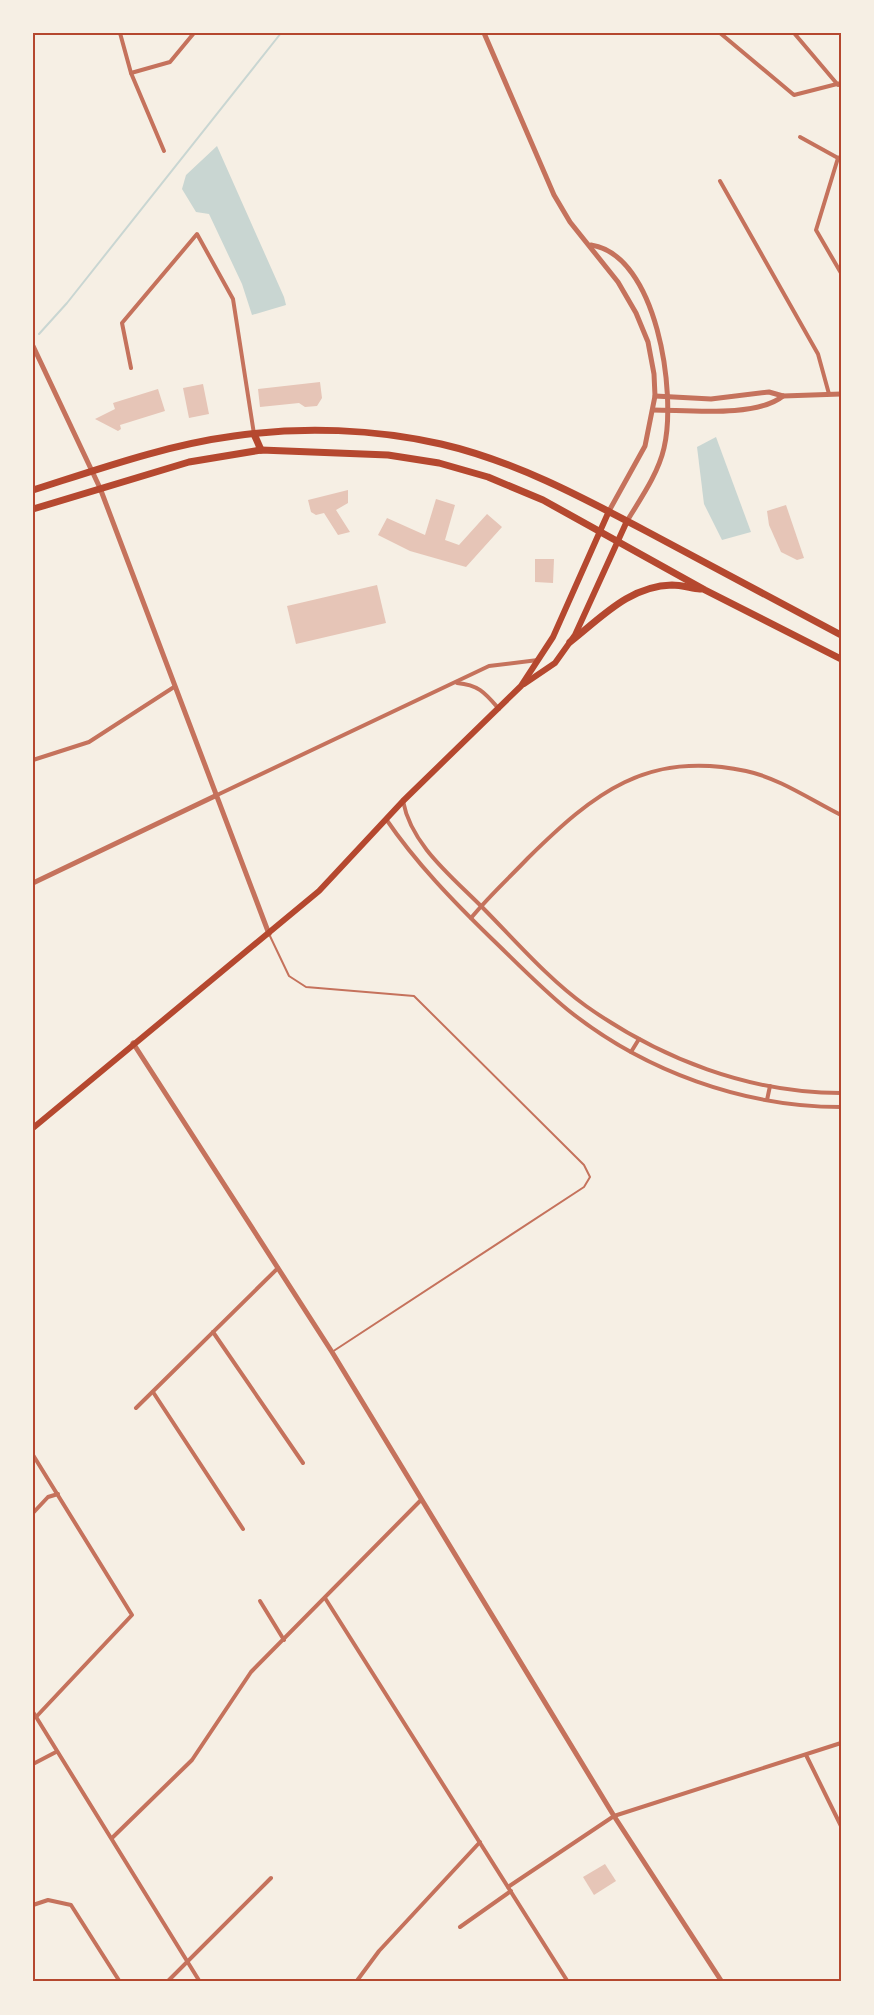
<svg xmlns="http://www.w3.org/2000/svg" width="874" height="2015" viewBox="0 0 874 2015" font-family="'Varela Round',sans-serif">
  <rect width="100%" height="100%" fill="#f6efe4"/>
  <!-- water -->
  <g fill="#c9d6d2">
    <polygon points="217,146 284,297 286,305 252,315 242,284 209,214 196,212 182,189 186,175"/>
    <polygon points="716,437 751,532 722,540 704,504 697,447"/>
  </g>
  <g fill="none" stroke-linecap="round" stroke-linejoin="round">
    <!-- stream -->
    <polyline stroke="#c9d6d2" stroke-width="2" points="39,334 67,303 281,33"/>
  </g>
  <!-- building -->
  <g fill="#e6c5b7">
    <polygon points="320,382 322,398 317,406 305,407 299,403 260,407 258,389"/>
    <polygon points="203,384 209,414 189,418 183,388"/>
    <polygon points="158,389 165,411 120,425 121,429 118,431 95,419 115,409 113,403"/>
    <polygon points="348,490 348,503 336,510 350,532 338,535 324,513 316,515 311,512 308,500"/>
    <polygon points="436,499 455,505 445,540 459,545 487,514 502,527 466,567 410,551 378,535 387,518 425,535"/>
    <polygon points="786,505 804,558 797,560 781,552 769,525 767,511"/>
    <polygon points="535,559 554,559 553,583 535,582"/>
    <polygon points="377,585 386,623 296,644 287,606"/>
    <polygon points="605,1864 616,1881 594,1895 583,1877"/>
  </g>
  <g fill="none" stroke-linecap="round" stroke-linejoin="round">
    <!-- service -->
    <polyline stroke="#c5725c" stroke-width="2" points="269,934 289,976 306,987 414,996 584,1165 590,1177 584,1187 332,1352"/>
    <!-- minor -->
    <g stroke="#c5725c" stroke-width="4">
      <polyline points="120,33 131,73 164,151"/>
      <polyline points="720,33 794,95 841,83"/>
      <polyline points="794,33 838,85"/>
      <polyline points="131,73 170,62 194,33"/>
      <polyline points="800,137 838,158"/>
      <polyline points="841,157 838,158 816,230 841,273"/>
      <polyline points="720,181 818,354 829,394"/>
      <polyline points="131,368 122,323 197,234 233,299 254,434"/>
      <path d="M457,683c22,2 28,10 42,26"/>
      <polyline points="33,760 89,742 174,687"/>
      <polyline points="215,796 489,666 538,660"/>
      <path d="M403,801c8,43 47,74 77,104 34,34 67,73 106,101 75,53 163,87 255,87"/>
      <path d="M386,819c30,44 67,82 105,119 25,24 50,50 77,72 76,61 175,97 273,97"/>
      <path d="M471,918c18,-22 38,-40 57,-60 66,-65 119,-108 218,-87 33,7 65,29 95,44"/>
      <polyline points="631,1052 639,1039"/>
      <polyline points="767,1100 770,1086"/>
      <polyline points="213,1332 303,1463"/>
      <polyline points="153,1392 243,1529"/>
      <polyline points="136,1408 278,1268"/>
      <polyline points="33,1455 132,1615 36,1717"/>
      <polyline points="33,1513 48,1497 58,1494"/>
      <polyline points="325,1598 568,1982"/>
      <polyline points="260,1601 284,1640"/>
      <polyline points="33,1712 200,1982"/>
      <polyline points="806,1755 841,1826"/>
      <polyline points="33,1764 56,1752"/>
      <polyline points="112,1838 192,1760 251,1672 421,1500"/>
      <polyline points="508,1887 614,1816 841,1743"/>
      <polyline points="33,1905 48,1900 71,1905 120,1982"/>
      <polyline points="460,1927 511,1891"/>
      <polyline points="167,1982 271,1878"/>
      <polyline points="356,1982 379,1951 480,1842"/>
    </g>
    <!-- tertiary -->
    <g stroke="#c5725c" stroke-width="5">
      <polyline points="484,33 554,195 570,222 618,282 636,313 648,342 654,374 655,396 645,446 609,511"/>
      <path d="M591,245c66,10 86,148 73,203 -6,26 -23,50 -37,73"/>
      <polyline points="33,346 100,488 269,934"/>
      <polyline points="655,396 711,399 769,392 783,396 841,394"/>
      <path d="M653,410c34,0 103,8 130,-14"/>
      <polyline points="33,883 215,796"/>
      <polyline points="133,1043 332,1352 614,1816 722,1982"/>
    </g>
    <!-- secondary -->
    <g stroke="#b5482f" stroke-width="6">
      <polyline points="524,684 555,663 575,635 627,521"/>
      <polyline points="33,1128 319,891 403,801 521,686 553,637 609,511"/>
    </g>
    <!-- primary -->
    <g stroke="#b5482f" stroke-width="7">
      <polyline points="254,434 261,450"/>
      <path d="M33,490c66,-21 133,-45 201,-54 68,-10 141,-7 207,8 78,18 150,58 220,95 60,32 120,64 180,96"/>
      <polyline points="33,509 189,462 261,450 388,455 439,463 488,477 543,500 705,590 841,659"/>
      <path d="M570,642c31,-24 59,-56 102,-57 9,0 19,3 28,4"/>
    </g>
  </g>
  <!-- border -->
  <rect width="874" height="2015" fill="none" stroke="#f6efe4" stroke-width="69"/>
  <rect x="34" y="34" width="806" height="1946" fill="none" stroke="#b5482f" stroke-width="2"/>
</svg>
